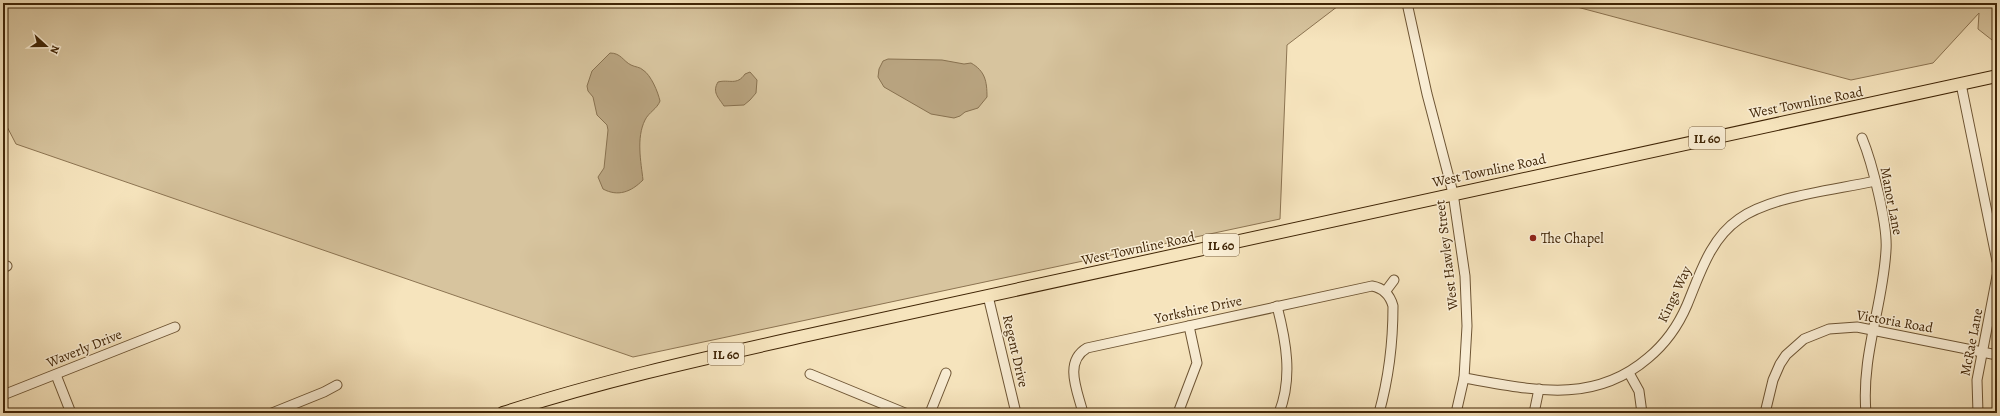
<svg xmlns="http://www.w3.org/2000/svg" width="2000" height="416" viewBox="0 0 2000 416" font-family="Alegreya,serif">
  <rect width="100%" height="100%" fill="#f6e4bd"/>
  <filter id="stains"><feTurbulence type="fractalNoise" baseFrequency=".005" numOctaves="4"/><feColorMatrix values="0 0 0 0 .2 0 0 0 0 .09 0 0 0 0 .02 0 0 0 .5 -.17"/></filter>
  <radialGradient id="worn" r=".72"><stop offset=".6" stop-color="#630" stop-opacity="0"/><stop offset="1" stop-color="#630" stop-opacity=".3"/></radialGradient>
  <!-- green -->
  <g fill="#d7c49e" stroke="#8c7452">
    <polygon points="3,3 1342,3 1287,45 1280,219 633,357 16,144 3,119"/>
    <polygon points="1562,3 1997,3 1997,41 1992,40 1978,29 1979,13 1933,63 1851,80"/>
  </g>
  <!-- water -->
  <g fill="#b8a37f" stroke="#88714f">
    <path d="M610,53c11,0 13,8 21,12 4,2 9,2 12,5 8,5 15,22 17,31 -3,8 -11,11 -15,19 -9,18 -4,42 -2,60 -12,12 -25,17 -40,9l-5,-12 6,-9 4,-38 -1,-5 -10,-10 -4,-18 -5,-6 -1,-5 5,-15z"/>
    <path d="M888,59l54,1 22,4 7,-1c14,8 16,18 16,34l-9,11 -13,4 -5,4 -6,2 -23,-4 -47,-27 -6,-10 1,-8 4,-8z"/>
    <path d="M750,72l7,8 -1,13 -6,7 -6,5 -20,1c-6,-9 -12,-14 -6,-24 11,-3 19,4 27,-8z"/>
  </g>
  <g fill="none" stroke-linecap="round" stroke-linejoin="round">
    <defs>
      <g id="minor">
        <polyline points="1407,3 1427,94 1453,193 1465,276 1467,326 1464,378 1456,413"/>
        <polyline points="1961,84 1997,261"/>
        <path d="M1862,138c10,24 26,87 24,112 -3,56 -25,105 -20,163"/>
        <polyline points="3,268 7,266"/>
        <polyline points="1385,292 1394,280"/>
        <polyline points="988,296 1016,413"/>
        <path d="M1277,306c9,35 16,72 2,107"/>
        <polyline points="1629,373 1639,391 1642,413"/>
        <polyline points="810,374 905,413"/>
        <polyline points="56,375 71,413"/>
        <path d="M1464,378c66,11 128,28 184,-20 17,-14 30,-32 39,-53 13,-31 23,-66 52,-86 32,-23 96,-29 136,-38"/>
        <polyline points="3,395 175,327"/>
        <polyline points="272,413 324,392 337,385"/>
        <polyline points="930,413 946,373"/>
        <path d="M1083,413c-5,-21 -20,-51 4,-65l285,-62c11,2 18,9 21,20 0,37 -4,71 -14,107"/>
        <polyline points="1178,413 1197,363 1189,326"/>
        <polyline points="1534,413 1539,389"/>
        <polyline points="1765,413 1773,380 1780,364 1786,355 1804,339 1829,329 1857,327 1997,355"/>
        <polyline points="1978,413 1977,380 1997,276"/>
      </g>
      <path id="major" d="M503,413c104,-34 212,-57 319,-81l1175,-256"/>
    </defs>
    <!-- minor casing -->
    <use href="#minor" stroke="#6e5534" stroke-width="11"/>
    <!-- major casing -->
    <use href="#major" stroke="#402506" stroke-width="14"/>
    <!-- minor -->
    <use href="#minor" stroke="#f9edd4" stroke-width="9"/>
    <!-- major -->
    <use href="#major" stroke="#f6e4bd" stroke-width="12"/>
  </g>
  <!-- markers -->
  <circle fill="#8f2418" stroke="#f9edd4" stroke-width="1.5" cx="1533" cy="238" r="4"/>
  <g text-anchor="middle" stroke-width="3" stroke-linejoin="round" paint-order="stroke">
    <!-- shield labels -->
    <g fill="#f9edd4" stroke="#786144" stroke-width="1">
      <rect x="1689" y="127" width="36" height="22" rx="3"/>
      <rect x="1203" y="234" width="36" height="22" rx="3"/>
      <rect x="708" y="343" width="36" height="22" rx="3"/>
    </g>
    <g font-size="13" font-weight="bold" fill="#402506">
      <text x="1707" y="143">IL 60</text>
      <text x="1221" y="250">IL 60</text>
      <text x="726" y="359">IL 60</text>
    </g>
    <!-- street labels -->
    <g font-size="14" fill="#402506" stroke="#f9edd4">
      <text transform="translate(1806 102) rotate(-11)" y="5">West Townline Road</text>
      <text transform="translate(1489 170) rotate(-12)" y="5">West Townline Road</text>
      <text transform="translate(1892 201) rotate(79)" y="5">Manor Lane</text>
      <text transform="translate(1138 248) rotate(-12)" y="5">West Townline Road</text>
      <text transform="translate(1446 255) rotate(-97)" y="5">West Hawley Street</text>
      <text transform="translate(1674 294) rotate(-65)" y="5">Kings Way</text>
      <text transform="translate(1198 309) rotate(-12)" y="5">Yorkshire Drive</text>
      <text transform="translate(1895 321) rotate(10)" y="5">Victoria Road</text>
      <text transform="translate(1971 342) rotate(-79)" y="5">McRae Lane</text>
      <text transform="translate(84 348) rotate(-22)" y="5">Waverly Drive</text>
      <text transform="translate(1016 351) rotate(77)" y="5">Regent Drive</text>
    </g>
    <!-- poi labels -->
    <g font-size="14" fill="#402506" stroke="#f9edd4" text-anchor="start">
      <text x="1541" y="243">The Chapel</text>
    </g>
  </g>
  <!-- margin -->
  <rect width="2000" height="416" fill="none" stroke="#f6e4bd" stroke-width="16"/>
  <rect x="4" y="4" width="1992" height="408" fill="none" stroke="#402506" stroke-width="2"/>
  <rect x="8" y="8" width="1984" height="400" fill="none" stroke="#402506"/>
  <!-- north arrow -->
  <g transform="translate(46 46) rotate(111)" stroke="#f9edd4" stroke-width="3" paint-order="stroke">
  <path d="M0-3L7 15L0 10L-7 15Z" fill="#402506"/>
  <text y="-6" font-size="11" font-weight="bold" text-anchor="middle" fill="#402506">N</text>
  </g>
  <rect width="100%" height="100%" filter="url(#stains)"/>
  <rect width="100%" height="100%" fill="url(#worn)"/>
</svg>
